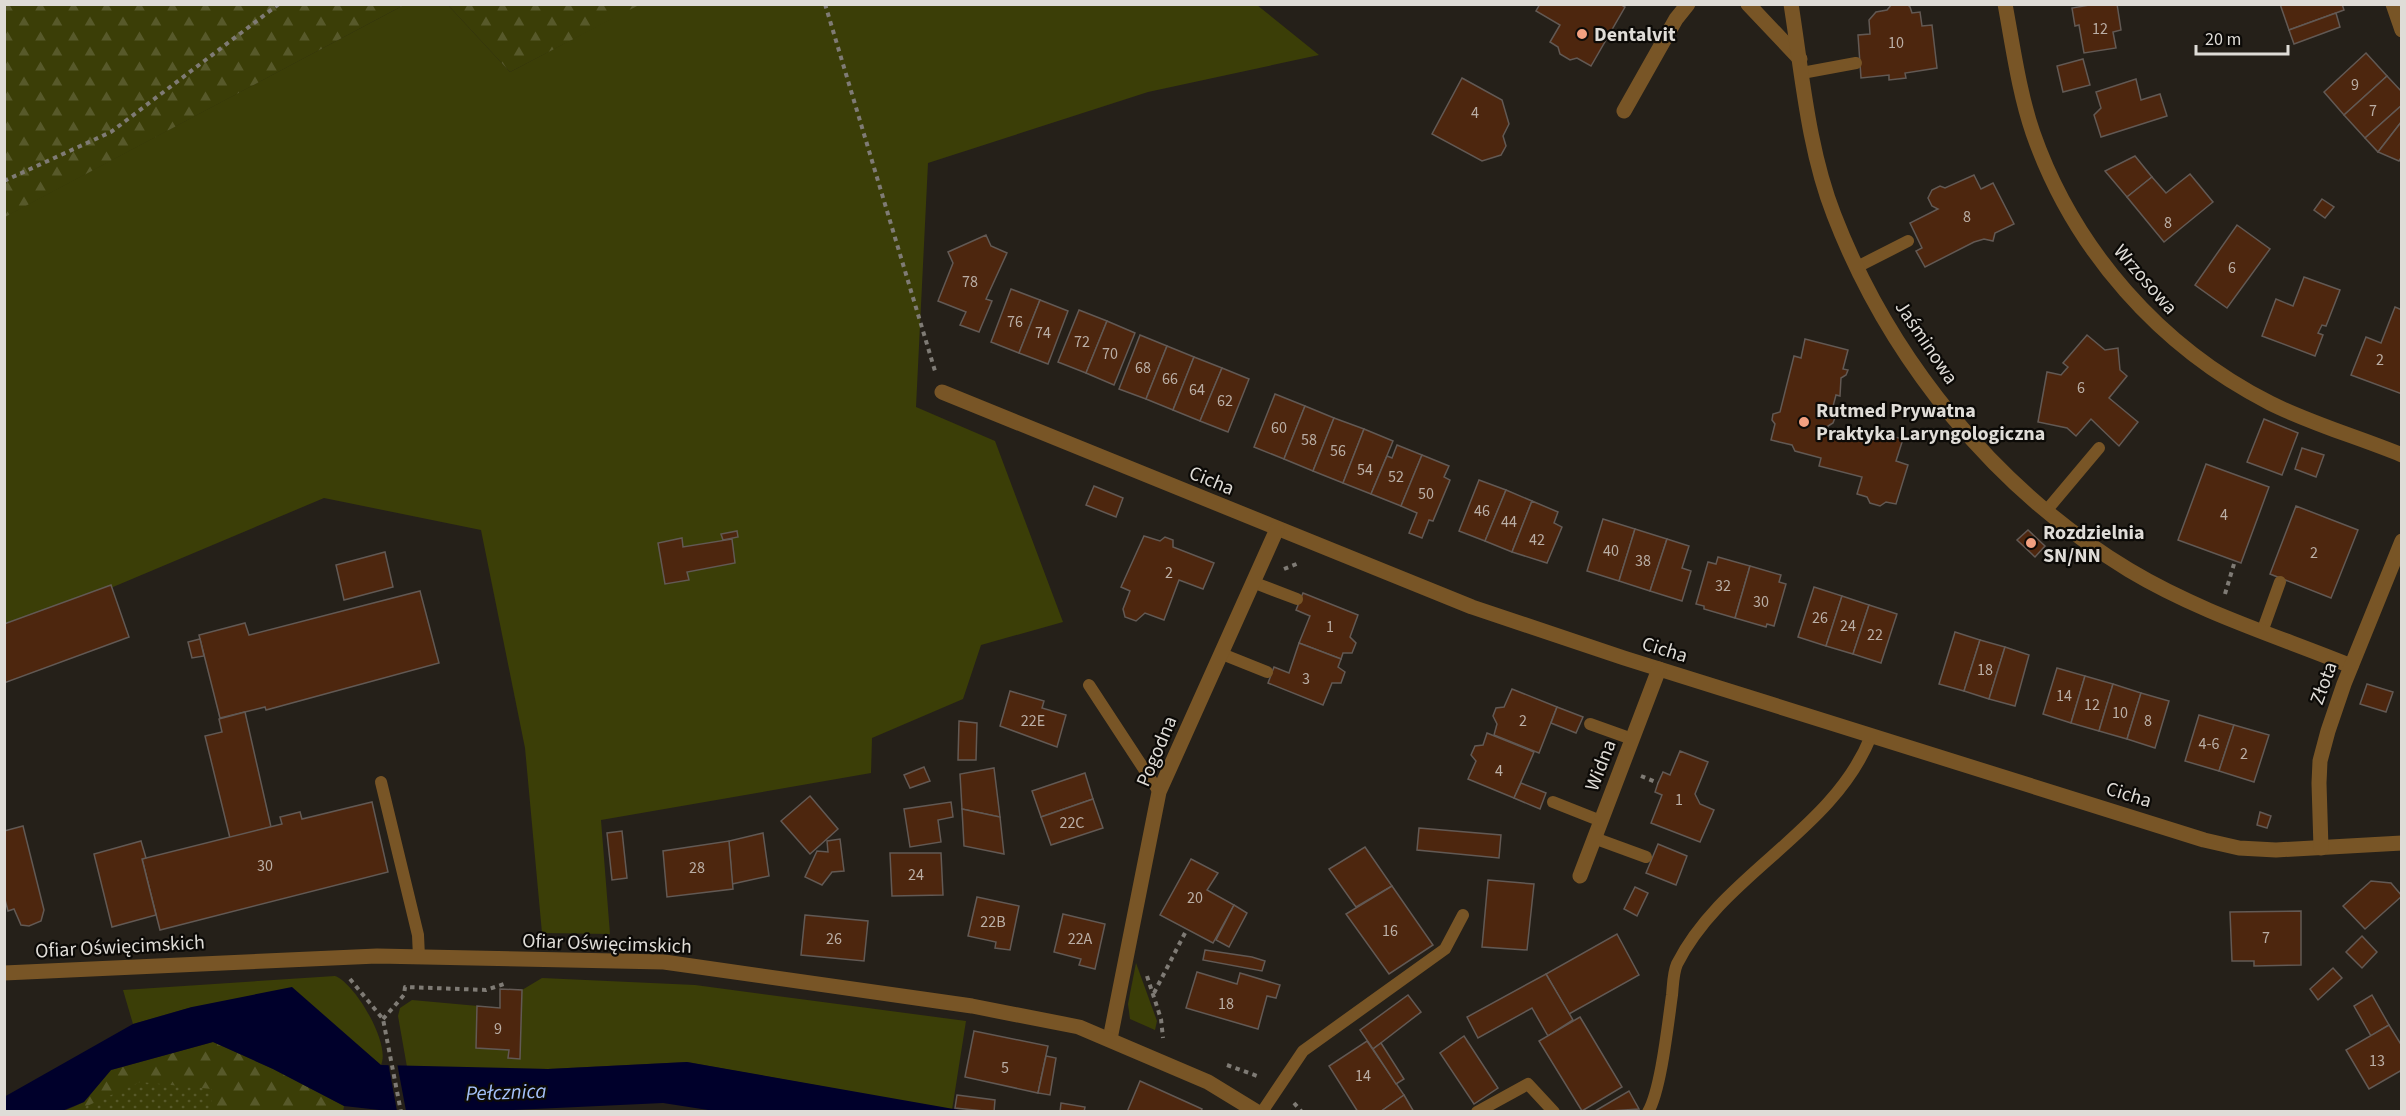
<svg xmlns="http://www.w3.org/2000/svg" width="2406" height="1116" viewBox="0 0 2406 1116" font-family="'Source Sans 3',sans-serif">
  <defs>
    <pattern id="forest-firs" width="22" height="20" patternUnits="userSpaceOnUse" patternTransform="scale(1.5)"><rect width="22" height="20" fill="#3b3e07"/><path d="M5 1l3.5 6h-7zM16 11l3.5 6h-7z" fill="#57592a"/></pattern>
    <pattern id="park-dots" width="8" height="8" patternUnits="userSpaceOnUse" patternTransform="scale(1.5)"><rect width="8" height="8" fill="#3b3e07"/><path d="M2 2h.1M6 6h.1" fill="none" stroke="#57592a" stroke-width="1.8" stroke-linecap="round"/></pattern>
  </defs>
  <rect width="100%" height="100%" fill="#252019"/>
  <!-- green -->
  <g fill="#3b3e07">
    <polygon points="639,4 1257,5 1319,55 1148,92 928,163 916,407 995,441 1063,622 981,645 963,699 872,738 871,773 601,820 610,934 542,933 525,748 481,530 324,498 113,587 5,624 4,217 404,5 448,5 510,72"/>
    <polygon points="1136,963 1157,1021 1155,1030 1130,1019 1128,1004"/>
    <path d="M335,976c20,7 56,68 46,89l-28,-23 -161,-35 -59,17 -10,-34z"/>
    <polygon points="542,978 695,985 966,1021 952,1110 687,1062 548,1069 407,1067 398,1016 400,1008 412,1000 500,1008 477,1007 476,1048 509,1050 508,1058 519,1059 522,990"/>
  </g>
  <!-- forest -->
  <g fill="url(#forest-firs)">
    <polygon points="5,4 404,4 404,5 5,217"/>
    <polygon points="448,5 639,5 510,72"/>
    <polygon points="213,1042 273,1069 344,1106 343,1112 62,1112 84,1102 111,1070"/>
  </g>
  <!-- park -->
  <polygon fill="url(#park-dots)" points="140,1082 212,1089 212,1111 76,1111"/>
  <!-- water -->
  <polygon fill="#00002b" points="292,987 381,1065 548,1069 687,1062 965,1111 721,1112 663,1103 492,1111 388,1111 344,1106 273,1069 213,1042 111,1070 84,1102 62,1111 5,1111 4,1097 133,1024 192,1007"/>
  <!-- pier -->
  <polygon fill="#252019" points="388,1062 397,1063 406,1111 397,1111"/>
  <!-- building -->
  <g fill="#4d260e" stroke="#625954" stroke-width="1.5">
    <polygon points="1540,4 1620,4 1625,7 1591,66 1577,58 1570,60 1560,54 1558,47 1550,42 1560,25 1536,11"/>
    <polygon points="1892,4 1907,4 1910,7 1912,13 1920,12 1922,26 1932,25 1937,68 1905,73 1906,78 1889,80 1889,75 1861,78 1858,35 1870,34 1869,20 1876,12 1887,10"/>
    <polygon points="2095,4 2117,4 2121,30 2113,32 2116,48 2084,53 2079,25 2075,26 2072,8"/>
    <polygon points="2280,4 2342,4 2344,10 2289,30"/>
    <polygon points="2336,13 2340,27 2294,44 2289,30"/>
    <polygon points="2366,53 2387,76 2344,115 2324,92"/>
    <polygon points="2083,59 2090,85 2063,92 2057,66"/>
    <polygon points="2387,76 2402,92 2402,105 2365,138 2344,115"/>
    <polygon points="1462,78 1502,100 1509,124 1503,136 1506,146 1501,155 1482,161 1432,134"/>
    <polygon points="2136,79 2141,100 2160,94 2167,116 2101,137 2094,115 2101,108 2096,92"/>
    <polygon points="2402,105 2402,121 2378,152 2365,138"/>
    <polygon points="2402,121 2402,156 2399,161 2378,152"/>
    <polygon points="2135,156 2152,177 2127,197 2105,171"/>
    <polygon points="2190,174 2213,202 2164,242 2127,197 2152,177 2166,193"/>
    <polygon points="1974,175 1981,189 1993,183 2014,224 1995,233 1993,241 1984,239 1974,242 1925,267 1916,251 1922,248 1910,223 1938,209 1932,206 1928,198 1932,190 1940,186 1945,188"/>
    <polygon points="2322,199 2334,207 2325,218 2314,210"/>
    <polygon points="2237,225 2270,249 2227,308 2195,285"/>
    <polygon points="986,235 991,246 1007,253 986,299 992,301 979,332 960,325 966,312 938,301 953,263 948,252"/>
    <polygon points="2304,277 2340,290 2326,326 2322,325 2318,333 2323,335 2315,356 2262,336 2276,299 2293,306"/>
    <polygon points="1011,289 1040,300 1019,353 991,342"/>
    <polygon points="1040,300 1068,311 1048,364 1019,353"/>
    <polygon points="2395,307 2402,310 2402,394 2351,375 2366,337 2381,343"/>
    <polygon points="1079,310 1107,321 1086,373 1058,362"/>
    <polygon points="1107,321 1135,333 1114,385 1086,373"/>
    <polygon points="1140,335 1167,346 1146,399 1119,389"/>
    <polygon points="2087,335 2105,350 2118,348 2120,370 2127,376 2109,398 2138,422 2119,446 2091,419 2076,436 2067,428 2038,422 2047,372 2061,375 2068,367 2063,363"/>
    <polygon points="1805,339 1848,350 1843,369 1848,370 1846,375 1841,378 1840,396 1836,395 1832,410 1836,415 1833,423 1828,426 1827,430 1868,442 1871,431 1903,439 1896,461 1908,465 1896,504 1886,502 1880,506 1870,503 1867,497 1857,494 1862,477 1819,466 1821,458 1795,451 1792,445 1771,440 1775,424 1772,420 1773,414 1780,412 1794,356 1801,358"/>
    <polygon points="1167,346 1194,357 1173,410 1146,399"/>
    <polygon points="1194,357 1222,368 1200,421 1173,410"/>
    <polygon points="1222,368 1249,379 1228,432 1200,421"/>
    <polygon points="1275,394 1305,406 1284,459 1254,447"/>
    <polygon points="1305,406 1334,418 1313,471 1284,459"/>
    <polygon points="1334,418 1364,429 1343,483 1313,471"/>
    <polygon points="2264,419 2298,433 2282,475 2247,462"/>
    <polygon points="1364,429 1393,441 1371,494 1343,483"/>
    <polygon points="1397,445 1422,455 1401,506 1371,494 1387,456 1392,458"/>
    <polygon points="2302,448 2324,455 2316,477 2295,469"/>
    <polygon points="1422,455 1449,466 1444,477 1450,480 1433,521 1429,520 1422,538 1409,533 1417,513 1401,506"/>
    <polygon points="2206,464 2269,487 2241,563 2178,540"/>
    <polygon points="1479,480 1506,490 1485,541 1459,531"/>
    <polygon points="1094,486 1123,498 1116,517 1086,505"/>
    <polygon points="1506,490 1532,501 1512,552 1485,541"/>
    <polygon points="1532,501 1558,512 1554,523 1562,527 1547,563 1512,552"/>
    <polygon points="2296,506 2358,530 2331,598 2270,574"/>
    <polygon points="1603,519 1635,529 1619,581 1587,571"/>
    <polygon points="1635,529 1667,539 1650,591 1619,581"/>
    <polygon points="2028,530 2045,546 2035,557 2017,540"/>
    <polygon points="737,531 738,537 723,540 721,534"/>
    <polygon points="1144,536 1160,541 1165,537 1173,540 1173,547 1214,563 1203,589 1179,580 1164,620 1145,613 1136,621 1125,617 1123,609 1130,591 1121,587"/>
    <polygon points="682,538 683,547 732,539 735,563 687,572 689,580 665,584 658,543"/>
    <polygon points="1667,539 1689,546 1682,568 1691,571 1682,601 1650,591"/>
    <polygon points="385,552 393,587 344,600 336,565"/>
    <polygon points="1718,557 1750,566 1735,618 1704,609 1704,606 1696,604 1708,562 1716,564"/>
    <polygon points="1750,566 1781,575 1779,582 1786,584 1774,626 1767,624 1766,627 1735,618"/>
    <polygon points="111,585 129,637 4,683 4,624"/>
    <polygon points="1814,587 1842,596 1826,646 1798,637"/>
    <polygon points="420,591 439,663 266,710 265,707 220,718 199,635 245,623 249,635"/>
    <polygon points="1303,593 1358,615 1350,637 1356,643 1352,653 1343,653 1341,659 1299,643 1310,616 1296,610"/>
    <polygon points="1842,596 1869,605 1853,654 1826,646"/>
    <polygon points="1869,605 1897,614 1881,663 1853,654"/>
    <polygon points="1955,632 1980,640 1964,691 1939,684"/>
    <polygon points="200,639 204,656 192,658 188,642"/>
    <polygon points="1980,640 2005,647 1989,699 1964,691"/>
    <polygon points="1299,643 1341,659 1338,667 1345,672 1341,683 1332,683 1323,705 1268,683 1274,667 1289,673"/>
    <polygon points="2005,647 2029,655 2015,706 1989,699"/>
    <polygon points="2057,668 2085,676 2071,723 2043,714"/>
    <polygon points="2085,676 2113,684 2099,731 2071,723"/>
    <polygon points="2113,684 2141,693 2127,739 2099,731"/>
    <polygon points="2367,684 2393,692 2386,712 2360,704"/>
    <polygon points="1512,689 1557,707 1539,753 1494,735 1497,724 1493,716 1496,708 1504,707"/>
    <polygon points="1010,691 1044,701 1042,708 1066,715 1057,747 1000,726"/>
    <polygon points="2141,693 2169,701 2155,748 2127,739"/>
    <polygon points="1557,707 1583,717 1576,733 1551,723"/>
    <polygon points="245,712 271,827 230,838 205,736 222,732 219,719"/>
    <polygon points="2199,715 2234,725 2219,771 2185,761"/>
    <polygon points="959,721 977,723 976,760 958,760"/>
    <polygon points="2234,725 2269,735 2254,782 2219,771"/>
    <polygon points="1487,733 1534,752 1514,798 1468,779 1476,761 1471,755 1475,746 1483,745"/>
    <polygon points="1680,751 1708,762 1695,794 1700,804 1714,810 1700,842 1651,823 1662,795 1655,792 1658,783 1663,772 1670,775"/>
    <polygon points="924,767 930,781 910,788 904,775"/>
    <polygon points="994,768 1000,817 962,809 960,774"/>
    <polygon points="1085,773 1093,799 1041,817 1032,791"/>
    <polygon points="1521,783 1546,793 1540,809 1514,798"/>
    <polygon points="810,796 838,829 810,854 781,821"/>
    <polygon points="1093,799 1103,828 1051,845 1041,817"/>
    <polygon points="372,802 388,872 160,930 142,859 282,824 280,817 300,812 302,819"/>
    <polygon points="951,802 953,817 938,820 941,842 910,847 904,809"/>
    <polygon points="962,809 1000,817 1004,854 964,846"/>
    <polygon points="2260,812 2271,816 2267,828 2257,825"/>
    <polygon points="23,826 44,910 41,921 29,926 21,925 14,909 8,911 4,896 4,831"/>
    <polygon points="1419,828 1501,835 1499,858 1417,850"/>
    <polygon points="622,831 627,878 612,880 607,833"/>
    <polygon points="763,833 769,876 732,884 729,841"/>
    <polygon points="840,839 844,871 832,872 822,885 805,877 817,851 828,852 827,841"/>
    <polygon points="141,841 146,858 142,859 156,915 112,927 94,854"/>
    <polygon points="729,841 733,889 667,897 663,851"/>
    <polygon points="1658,844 1687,856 1676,885 1646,873"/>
    <polygon points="1365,847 1392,886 1356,907 1329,869"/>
    <polygon points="890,853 941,853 943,895 892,896"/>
    <polygon points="1191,859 1218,873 1207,890 1234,905 1213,943 1160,915"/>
    <polygon points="1488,880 1534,884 1527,950 1482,947"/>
    <polygon points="2371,881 2391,883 2402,896 2365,929 2343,906"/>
    <polygon points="1392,886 1433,945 1389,974 1346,914"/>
    <polygon points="1635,887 1648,893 1637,916 1624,909"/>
    <polygon points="977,897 1019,906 1010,950 995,948 996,942 968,936"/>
    <polygon points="1234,905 1247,913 1229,947 1216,940"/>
    <polygon points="2301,911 2301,965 2254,966 2254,961 2232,961 2230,912"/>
    <polygon points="1063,914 1105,924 1095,969 1079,965 1081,959 1054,952"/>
    <polygon points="805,915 868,921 864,961 801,955"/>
    <polygon points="1617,934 1639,975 1569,1014 1546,974"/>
    <polygon points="2362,936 2377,952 2362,968 2346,952"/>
    <polygon points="1205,950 1252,957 1265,961 1262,971 1203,960"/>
    <polygon points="2333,968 2342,978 2318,1000 2310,989"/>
    <polygon points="1197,972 1237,984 1240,973 1280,985 1276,998 1267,996 1258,1029 1186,1008"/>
    <polygon points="1546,974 1573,1020 1548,1036 1532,1008 1478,1038 1467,1017"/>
    <polygon points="500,989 522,990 520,1059 508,1058 509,1050 476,1048 477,1006 500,1008"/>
    <polygon points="1408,995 1421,1012 1373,1049 1360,1030"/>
    <polygon points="2372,995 2389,1025 2371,1036 2354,1006"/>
    <polygon points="1580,1017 1622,1087 1582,1111 1539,1041"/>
    <polygon points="2389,1025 2402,1046 2402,1070 2369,1089 2346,1050"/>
    <polygon points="974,1031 1048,1046 1038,1093 965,1077"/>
    <polygon points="1464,1036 1498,1088 1474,1104 1440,1053"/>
    <polygon points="1367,1041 1404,1095 1380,1112 1358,1112 1329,1066"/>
    <polygon points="1381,1043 1404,1079 1396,1084 1373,1049"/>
    <polygon points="1046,1056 1056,1058 1050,1095 1038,1093"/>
    <polygon points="1140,1081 1202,1109 1201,1112 1127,1112"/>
    <polygon points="1629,1091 1639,1109 1595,1112 1595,1111"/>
    <polygon points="957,1095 995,1100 994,1112 955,1108"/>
    <polygon points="1404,1095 1414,1112 1380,1112"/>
    <polygon points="1061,1103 1085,1107 1084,1112 1060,1112"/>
  </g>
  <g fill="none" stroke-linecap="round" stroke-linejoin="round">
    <!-- path -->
    <g stroke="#7f7b75" stroke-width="4" stroke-dasharray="4.5 4.5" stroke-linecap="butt">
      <polyline points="825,4 935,371"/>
      <polyline points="4,181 111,132 279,4"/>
      <polyline points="1284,569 1299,563"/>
      <polyline points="2225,594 2234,564"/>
      <polyline points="1641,776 1658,783"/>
      <polyline points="1147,976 1161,1019 1163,1038"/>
      <polyline points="350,979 383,1019 401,1112"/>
      <polyline points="1154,993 1185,933"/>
      <polyline points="383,1019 404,995 405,987 486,990 504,984"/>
      <polyline points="1227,1065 1260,1077"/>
      <polyline points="1294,1103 1302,1112"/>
    </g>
    <!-- service -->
    <g stroke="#785526" stroke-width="12">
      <polyline points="1802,73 1856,63"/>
      <polyline points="1857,267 1908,241"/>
      <polyline points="2046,511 2099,448"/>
      <polyline points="1255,583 1297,599"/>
      <polyline points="2262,632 2280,582"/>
      <polyline points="1222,654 1267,672"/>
      <polyline points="1089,685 1159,792"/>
      <polyline points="1590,724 1632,739"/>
      <polyline points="381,782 418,935 419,957"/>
      <polyline points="1553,802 1601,821"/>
      <polyline points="1594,838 1646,857"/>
      <polyline points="1262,1112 1303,1051 1445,949 1463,915"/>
      <polyline points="1477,1112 1528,1084 1554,1112"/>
      <path d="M1648,1112c13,-22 20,-89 24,-117 1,-9 1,-22 5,-31 46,-91 156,-132 194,-228"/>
    </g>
    <!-- minor -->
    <g stroke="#785526" stroke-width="15">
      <polyline points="1748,4 1800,59"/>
      <path d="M1791,4c11,69 17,145 43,211 56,145 161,274 295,355 70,42 148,66 222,96"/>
      <path d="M2005,4c8,43 14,88 28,129 41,117 127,214 237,270 42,21 88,34 132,52"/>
      <polyline points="2393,4 2402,30"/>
      <polyline points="1624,111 1676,19 1688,4"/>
      <polyline points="942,392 1472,607 1624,658 2204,840 2239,848 2276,850 2402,843"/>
      <polyline points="2321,848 2319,783 2320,761 2328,731 2344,684 2402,541"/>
      <polyline points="1580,876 1659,669"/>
      <polyline points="1110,1039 1159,792 1277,529"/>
    </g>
    <!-- tertiary -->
    <polyline stroke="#785526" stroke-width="15" points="4,973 377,956 664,962 972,1006 1079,1027 1208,1082 1257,1112"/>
  </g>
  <!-- markers -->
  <g fill="#f2a080" stroke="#0c0a07" stroke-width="2">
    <circle cx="1582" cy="34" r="6"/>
    <circle cx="1804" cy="422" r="6"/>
    <circle cx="2031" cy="543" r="6"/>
  </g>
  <g text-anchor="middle" stroke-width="4.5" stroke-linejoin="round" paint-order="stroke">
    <!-- number labels -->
    <g font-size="16" fill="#baaea5">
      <text x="2100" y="34">12</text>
      <text x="1896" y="48">10</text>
      <text x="2355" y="90">9</text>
      <text x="2373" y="116">7</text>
      <text x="1475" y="118">4</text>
      <text x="1967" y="222">8</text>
      <text x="2168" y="228">8</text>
      <text x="2232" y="273">6</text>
      <text x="970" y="287">78</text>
      <text x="1015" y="327">76</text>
      <text x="1043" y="338">74</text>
      <text x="1082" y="347">72</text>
      <text x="1110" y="359">70</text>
      <text x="2380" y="365">2</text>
      <text x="1143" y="373">68</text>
      <text x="1170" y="384">66</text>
      <text x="2081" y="393">6</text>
      <text x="1197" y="395">64</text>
      <text x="1225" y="406">62</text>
      <text x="1279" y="433">60</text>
      <text x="1309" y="445">58</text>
      <text x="1338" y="456">56</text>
      <text x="1365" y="475">54</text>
      <text x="1396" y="482">52</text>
      <text x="1426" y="499">50</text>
      <text x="1482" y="516">46</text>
      <text x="2224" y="520">4</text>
      <text x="1509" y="527">44</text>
      <text x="1537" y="545">42</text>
      <text x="1611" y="556">40</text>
      <text x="2314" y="558">2</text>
      <text x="1643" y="566">38</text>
      <text x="1169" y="578">2</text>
      <text x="1723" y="591">32</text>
      <text x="1761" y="607">30</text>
      <text x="1820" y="623">26</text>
      <text x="1848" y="631">24</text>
      <text x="1330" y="632">1</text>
      <text x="1875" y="640">22</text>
      <text x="1985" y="675">18</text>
      <text x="1306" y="684">3</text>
      <text x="2064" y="701">14</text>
      <text x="2092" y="710">12</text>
      <text x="2120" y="718">10</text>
      <text x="1033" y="726">22E</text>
      <text x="1523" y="726">2</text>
      <text x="2148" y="726">8</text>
      <text x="2209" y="749">4-6</text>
      <text x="2244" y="759">2</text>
      <text x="1499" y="776">4</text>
      <text x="1679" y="805">1</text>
      <text x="1072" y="828">22C</text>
      <text x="265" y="871">30</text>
      <text x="697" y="873">28</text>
      <text x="916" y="880">24</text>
      <text x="1195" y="903">20</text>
      <text x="993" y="927">22B</text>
      <text x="1390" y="936">16</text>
      <text x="2266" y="943">7</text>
      <text x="834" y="944">26</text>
      <text x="1080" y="944">22A</text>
      <text x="1226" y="1009">18</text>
      <text x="498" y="1034">9</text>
      <text x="2377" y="1066">13</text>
      <text x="1005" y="1073">5</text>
      <text x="1363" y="1081">14</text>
    </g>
    <!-- poi labels -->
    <g font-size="20" font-weight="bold" fill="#dfdcd7" stroke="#0c0a07" text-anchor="start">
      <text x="1594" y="41">Dentalvit</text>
      <text x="1816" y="417">Rutmed Prywatna<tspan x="1816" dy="23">Praktyka Laryngologiczna</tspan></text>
      <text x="2043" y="539">Rozdzielnia<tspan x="2043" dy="23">SN/NN</tspan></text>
    </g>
    <!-- street labels -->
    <g font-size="20" fill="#dfdcd7" stroke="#0c0a07">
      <text transform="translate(2146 279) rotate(49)" y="7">Wrzosowa</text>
      <text transform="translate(1927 342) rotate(56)" y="7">Jaśminowa</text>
      <text transform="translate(1212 480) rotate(22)" y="7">Cicha</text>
      <text transform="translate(1665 649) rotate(17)" y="7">Cicha</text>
      <text transform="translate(2323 683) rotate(-70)" y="7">Złota</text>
      <text transform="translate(1156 751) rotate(-67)" y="7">Pogodna</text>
      <text transform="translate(1600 765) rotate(-69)" y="7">Widna</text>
      <text transform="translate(2129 794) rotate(17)" y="7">Cicha</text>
      <text transform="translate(607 943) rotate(2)" y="7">Ofiar Oświęcimskich</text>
      <text transform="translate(120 946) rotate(-3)" y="7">Ofiar Oświęcimskich</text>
    </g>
    <!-- water labels -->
    <g font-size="21" font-style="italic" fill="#a4c0f9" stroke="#0c0a07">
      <text transform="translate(506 1092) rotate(-2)" y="7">Pełcznica</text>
    </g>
  </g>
  <!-- border -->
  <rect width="2406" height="1116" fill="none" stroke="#dfdcd7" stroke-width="12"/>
  <!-- scale -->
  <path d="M2196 45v9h92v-9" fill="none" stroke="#dfdcd7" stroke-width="3"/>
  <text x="2205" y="45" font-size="18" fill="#dfdcd7" stroke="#0c0a07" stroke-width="4.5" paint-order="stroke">20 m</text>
</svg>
